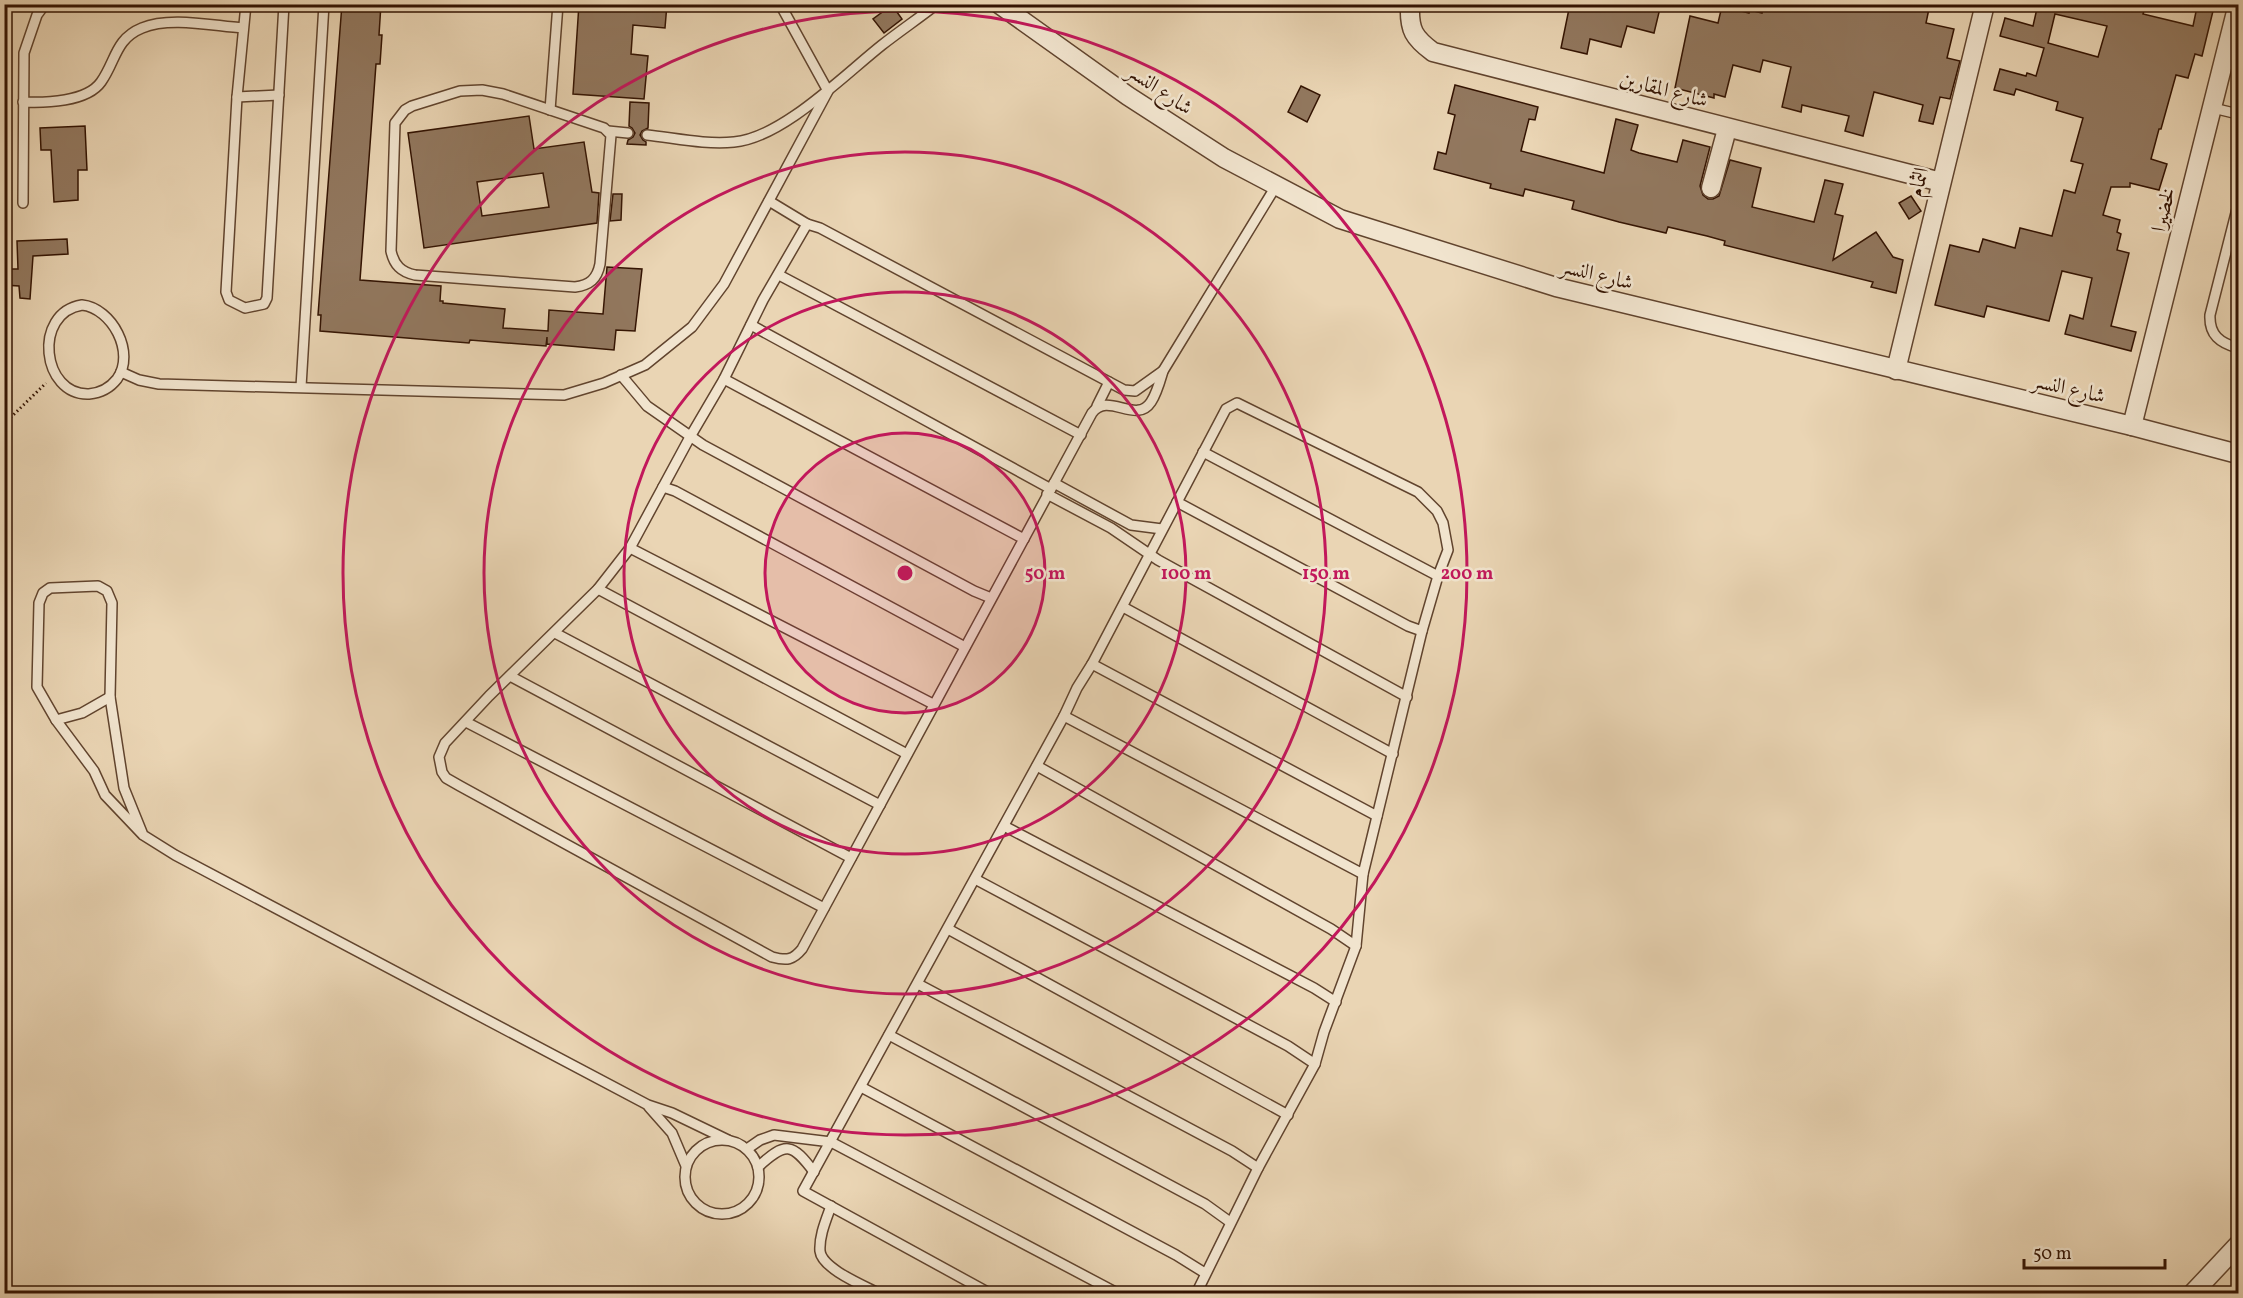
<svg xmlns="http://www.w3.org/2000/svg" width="2243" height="1298" viewBox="0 0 2243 1298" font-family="Vollkorn,Amiri,serif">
  <rect width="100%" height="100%" fill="#ead5b4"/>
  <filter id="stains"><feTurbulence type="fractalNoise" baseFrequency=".00333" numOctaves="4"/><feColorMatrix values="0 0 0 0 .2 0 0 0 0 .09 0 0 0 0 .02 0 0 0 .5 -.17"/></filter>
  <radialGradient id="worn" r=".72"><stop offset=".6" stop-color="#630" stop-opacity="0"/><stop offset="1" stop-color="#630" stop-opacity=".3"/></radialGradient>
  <!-- building -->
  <g fill="#92785f" stroke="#331302" stroke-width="1.5" fill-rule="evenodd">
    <polygon points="342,4 381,4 379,35 382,35 380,64 376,64 360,280 441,286 440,301 443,301 443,303 505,309 503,328 548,331 549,310 603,314 607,267 642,269 635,331 616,330 614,350 547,344 547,337 546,346 470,340 469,343 320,331 321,315 318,315"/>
    <polygon points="579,4 667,4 665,28 633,25 631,54 648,56 644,99 573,94"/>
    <polygon points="1570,4 1661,4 1654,33 1627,26 1621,47 1590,39 1587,54 1561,48"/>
    <polygon points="1764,4 1930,4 1926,23 1954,29 1947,58 1960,61 1950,99 1940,97 1933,124 1919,121 1923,105 1874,92 1863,136 1845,131 1849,116 1802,105 1801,112 1782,107 1791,67 1763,60 1760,72 1733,65 1725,97 1714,94 1714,98 1675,88 1690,16 1718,23 1722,6 1749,13 1750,10 1762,13"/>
    <path d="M2038,4h108l-3,10 50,12 4,-19 16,4 -11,45 -7,-2 -7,24 -12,-3 -15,54h-2l-8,30 16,5 -8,26 -29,-7v4h-19l-8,28 17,5 -3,12 4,2 -4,16 12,3 -18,73 25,6 -5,19 -66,-17 5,-19 13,4 9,-41 -30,-7 -13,50 -62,-15 -3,11 -49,-12 15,-60 29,7 4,-13 32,9 5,-20 32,8 12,-46 11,3 8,-29 -12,-3 12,-43 -27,-8 2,-8 -42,-13 -2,6 -20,-5 6,-21 26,7 1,-3 9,3 8,-28 -44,-12 5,-18 28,8zM2055,14l52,12 -9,31 -50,-14z"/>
    <polygon points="892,5 902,19 884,33 873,19"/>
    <polygon points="1455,85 1538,107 1535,120 1529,119 1521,151 1604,173 1616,119 1638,125 1631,150 1639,153 1677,162 1683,140 1710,147 1700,186 1703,195 1708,199 1713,199 1719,196 1730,160 1761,168 1752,207 1814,222 1825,180 1843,184 1835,214 1843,216 1833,260 1876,232 1893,257 1903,260 1896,293 1871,287 1873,282 1724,245 1725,241 1707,236 1668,227 1666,233 1619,222 1572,209 1574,201 1525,189 1523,196 1490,188 1491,184 1434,169 1438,152 1446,154 1455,115 1448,113"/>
    <polygon points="1301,86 1320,95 1307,122 1288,112"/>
    <polygon points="630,102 649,103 648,128 642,131 640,135 643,140 646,142 646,145 627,144 628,140 633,137 635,133 632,128 629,126"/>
    <path d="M529,116l5,33 50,-7 8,50 7,1 -2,30 -173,25 -16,-115zM543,173l6,34 -67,9 -5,-34z"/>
    <polygon points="85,126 87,170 78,170 78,200 54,202 51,150 41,150 40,128"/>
    <polygon points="613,194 622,194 621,220 610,221"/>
    <polygon points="1911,196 1921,211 1909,219 1899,203"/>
    <polygon points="67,239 68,254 33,256 30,299 20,298 19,286 4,285 4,269 18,269 17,241"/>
  </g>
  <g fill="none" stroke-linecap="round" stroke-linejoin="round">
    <defs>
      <g id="lane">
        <polyline points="246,4 237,97 226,292 229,300 245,308 264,304 267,298 284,4"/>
        <path d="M482,90l21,4 101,34 7,7 -11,129c-3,15 -10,21 -25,23l-160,-12c-14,-3 -21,-10 -24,-24l4,-128 10,-13 7,-4 48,-15z"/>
        <polyline points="237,97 279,95"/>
        <path d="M23,102c22,1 64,0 78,-20 15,-21 14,-43 41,-54 28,-12 71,-2 101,0"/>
        <polyline points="2213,108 2238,114"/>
        <polyline points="550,110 558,4"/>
        <polyline points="608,131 628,133"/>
        <path d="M647,135c28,3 59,10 87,7 48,-4 110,-67 148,-97 18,-14 37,-27 55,-41"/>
        <polyline points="769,201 807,224 820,228 1124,390 1135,391 1163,371"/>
        <polyline points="23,203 24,53 37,15 45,4"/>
        <path d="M2238,205l-28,110c-1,20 10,28 28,33"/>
        <path d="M807,224l-44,76 -39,79 -34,58 -60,111 -32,41 -109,107 -44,47 -6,14 3,15 4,6 14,8 312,171c15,4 21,3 30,-8l290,-536c16,-22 44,12 59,-11 6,-9 9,-21 12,-31l113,-185"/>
        <polyline points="779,275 1081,435"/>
        <path d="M82,305c30,3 54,48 35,74 -7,9 -17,14 -28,15 -47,2 -57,-81 -7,-89z"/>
        <polyline points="751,325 1051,489"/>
        <polyline points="121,372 139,380 159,384 564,395 604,383 645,365 692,327 724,284 828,91 780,4"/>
        <polyline points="621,375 647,406 703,445 974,591 991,598"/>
        <polyline points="724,379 1024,539"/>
        <polyline points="301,387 324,4"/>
        <polyline points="1097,406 1109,382"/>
        <polyline points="1203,452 1438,576"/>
        <polyline points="1054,483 1131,525 1162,529"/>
        <polyline points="663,487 675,491 965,647"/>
        <polyline points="1047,494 1111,528 1158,560 1407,697"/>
        <polyline points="1177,502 1408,626 1422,631"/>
        <polyline points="630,548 933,704"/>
        <polyline points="598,589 907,754"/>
        <polyline points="1123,607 1393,754"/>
        <polyline points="555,633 880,805"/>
        <polyline points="1092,664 1377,816"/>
        <polyline points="510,676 851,858"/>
        <polyline points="1064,716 1363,874"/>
        <polyline points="56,720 82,713 110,697"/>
        <polyline points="466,722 824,908"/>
        <polyline points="1037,766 1331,929 1356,946"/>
        <polyline points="1004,826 1314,988 1336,1002"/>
        <polyline points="143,835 124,788 110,697 112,603 107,591 98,586 50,588 43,593 39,603 37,687 56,720 94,771 105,795 143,835 175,855 648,1105 672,1113 728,1140"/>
        <polyline points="975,879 1288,1046 1315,1064"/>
        <polyline points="948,929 1288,1115"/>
        <polyline points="918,984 1232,1151 1258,1168"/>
        <polyline points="889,1035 1205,1204 1230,1222"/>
        <polyline points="861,1087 1176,1255 1205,1273"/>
        <polyline points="649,1107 672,1133 686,1166"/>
        <circle cx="722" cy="1177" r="37"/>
        <polyline points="747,1149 760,1140 774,1135 831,1142 1119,1294"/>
        <path d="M758,1167c28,-26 34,-24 56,5"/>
        <path d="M831,1206c-5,14 -12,30 -11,45 2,18 45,35 60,43"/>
        <polyline points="991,1294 803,1191 1064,716 1077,688 1092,664 1226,409 1237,403 1418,492 1437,511 1443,523 1448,550 1438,576 1422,631 1363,874 1356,946 1324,1032 1315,1064 1258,1168 1196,1294"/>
      </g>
      <g id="street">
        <polyline points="999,4 1128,96 1224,158 1340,219 1556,287 2132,426 2238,454"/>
        <path d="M1412,4l-2,2c-1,24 4,32 23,46l508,130"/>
        <polyline points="1711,188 1727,129"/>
        <polyline points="1896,370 1985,4"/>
        <polyline points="2132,426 2238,4"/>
        <polyline points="2192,1294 2238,1245"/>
      </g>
    </defs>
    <!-- lane casing -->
    <use href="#lane" stroke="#61442e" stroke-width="12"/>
    <!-- street casing -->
    <use href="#street" stroke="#61442e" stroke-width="21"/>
    <!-- path -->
    <polyline stroke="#331302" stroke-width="3" stroke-dasharray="1.5 3" stroke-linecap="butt" points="4,424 46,383"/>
    <!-- lane -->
    <use href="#lane" stroke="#f1e4ce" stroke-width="9"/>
    <!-- street -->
    <use href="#street" stroke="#f1e4ce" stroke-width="18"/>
  </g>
  <!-- distance rings -->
  <circle cx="905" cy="573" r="140" fill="#c2185b" fill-opacity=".12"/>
  <g fill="none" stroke="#c2185b" stroke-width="3">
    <circle cx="905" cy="573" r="140"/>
    <circle cx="905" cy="573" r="281"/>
    <circle cx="905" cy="573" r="421"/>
    <circle cx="905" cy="573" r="562"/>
  </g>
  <g text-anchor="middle" stroke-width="5" stroke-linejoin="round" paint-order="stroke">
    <!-- street labels -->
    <g font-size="21" fill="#331302" stroke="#f1e4ce">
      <text transform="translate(1160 89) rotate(34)" y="7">شارع النسر</text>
      <text transform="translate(1664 89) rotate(15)" y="7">شارع المقارين</text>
      <text transform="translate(1918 182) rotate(-76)" y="7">الثمام</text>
      <text transform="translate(2163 210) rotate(-76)" y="7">لخضيرا</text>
      <text transform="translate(1597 274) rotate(14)" y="7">شارع النسر</text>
      <text transform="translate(2069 388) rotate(13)" y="7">شارع النسر</text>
    </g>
  </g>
  <circle cx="905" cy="573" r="9" fill="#c2185b" stroke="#f1e4ce" stroke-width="3"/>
  <g font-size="18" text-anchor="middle" font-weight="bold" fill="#c2185b" stroke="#f1e4ce" stroke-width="5" stroke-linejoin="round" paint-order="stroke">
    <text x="1045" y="579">50 m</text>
    <text x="1186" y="579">100 m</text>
    <text x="1326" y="579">150 m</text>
    <text x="1467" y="579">200 m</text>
  </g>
  <!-- margin -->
  <rect width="2243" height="1298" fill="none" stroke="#ead5b4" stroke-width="24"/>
  <rect x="6" y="6" width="2231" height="1286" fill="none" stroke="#331302" stroke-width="3"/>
  <rect x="12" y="12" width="2219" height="1274" fill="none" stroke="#331302" stroke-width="1.5"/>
  <!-- scale -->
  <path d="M2024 1259v9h141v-9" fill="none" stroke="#331302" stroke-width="3"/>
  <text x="2033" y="1259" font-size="18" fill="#331302" stroke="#f1e4ce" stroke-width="4.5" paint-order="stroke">50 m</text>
  <rect width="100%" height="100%" filter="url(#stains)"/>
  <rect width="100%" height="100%" fill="url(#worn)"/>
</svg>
